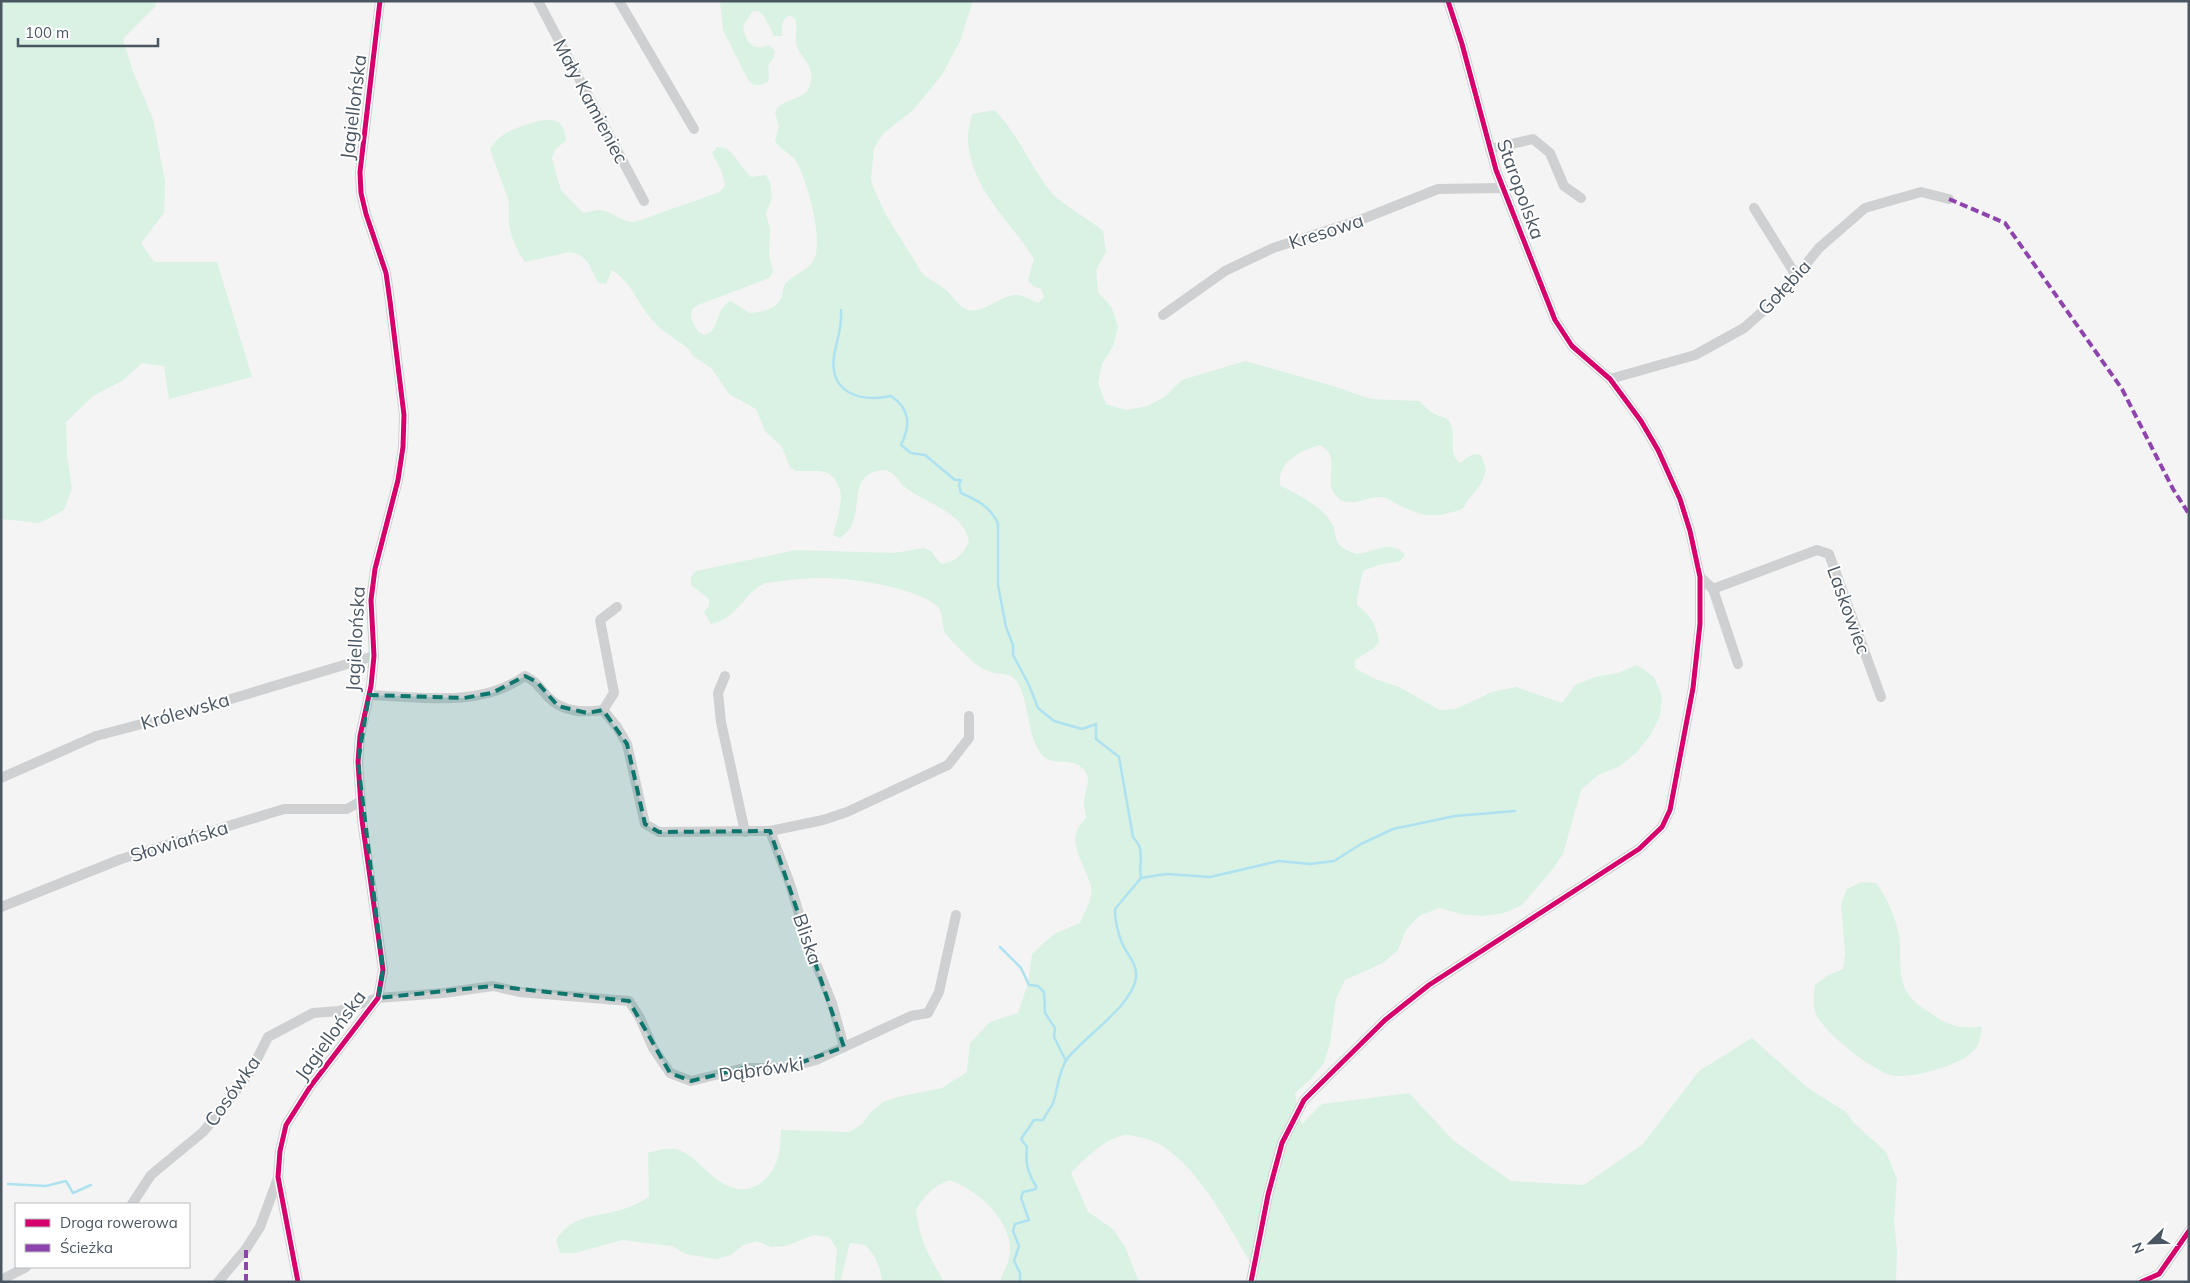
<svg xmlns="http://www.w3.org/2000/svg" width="2190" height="1283" viewBox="0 0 2190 1283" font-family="Mulish,sans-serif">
  <rect width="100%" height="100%" fill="#f4f4f4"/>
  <!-- green -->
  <g fill="#d9f2e3">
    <polygon points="1,1 155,1 156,6 123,39 132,69 153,119 165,181 164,213 141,243 154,262 217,262 252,377 169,399 164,366 142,363 122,381 93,396 66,422 67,456 72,488 64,510 40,523 1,519"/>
    <path d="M720,1h253l-13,40 -18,34 -29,35 -30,24 -9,14 -3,31 2,8 13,28 36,58c7,7 15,10 23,16 7,5 11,15 19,19 17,10 35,-13 52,-13 8,0 14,5 22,8l6,-6 -3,-8 -8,-3 -5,-6 6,-21c-24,-39 -65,-71 -66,-122 0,-7 3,-16 4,-23l23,-4c23,24 35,56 56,82 10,12 38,27 52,39l3,21 -10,18 2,22 14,16 6,19 -5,19 -11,18 -4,19 8,21 20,6 22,-4 18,-10 16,-16 63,-19 85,24 41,14 48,2c5,5 10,10 16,13 5,3 10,2 14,7 9,15 -3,31 11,42l13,-9 8,1 5,14c-2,13 -9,20 -17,30 -2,2 -4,7 -6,9 -4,3 -10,4 -15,5 -19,6 -33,0 -51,-9 -5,-3 -11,-7 -17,-7 -14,-1 -32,13 -44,-1 -15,-16 8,-38 -16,-51 -19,5 -43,17 -40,40 16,9 38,19 49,34 13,16 -3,24 27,35 17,-1 36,-16 49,1l-5,6 -22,4 -15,6 -6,27v7c13,10 20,20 22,37l-5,6 -19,12v8l20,11 24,8 41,23 16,-1 36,-17 24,-5 46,16 13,-18 20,-8 23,-4 19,-8 17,12 8,19 -2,20 -10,20 -13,16 -17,14 -22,9 -17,15 -18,64 -12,17 -29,34 -18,8 -22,3 -21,-2 -22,-6 -20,8 -13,14 -8,20 -15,13 -38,17 -9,19 -6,44 -6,20 -13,16 -16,14 3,21 4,10 20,-20 87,-11 45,48 57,40 73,4 59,-41 56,-73 53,-33 56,50 38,24 8,11 32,29 11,27 -3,42 3,29 -1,32h-650l7,-15c-24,-40 -65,-124 -115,-130 -5,-1 -11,-3 -15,-2 -21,6 -38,23 -52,38l17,39 25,17 12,18 14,35h-139c3,-11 9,-18 10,-29 2,-33 -33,-64 -61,-73 -16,7 -24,15 -33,30 4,32 13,45 28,72h-62c-2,-16 -6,-26 -17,-37l-15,-2 -10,39h-6l3,-33 -8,-12 -15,-2 -28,11 -15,1 -14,-6 -14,4 -12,10 -15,4 -30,-5 -14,-8 -50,-6 -47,13h-15l-4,-13c18,-27 37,-22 65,-30 10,-3 19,-8 28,-13l-1,-44c10,-3 21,-6 31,-3 15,6 27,22 40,31 24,16 47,7 58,-20 4,-10 3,-21 4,-31l69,2 12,-8 9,-12 12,-10 14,-5 45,-9 25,-16 3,-29 20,-21 28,-9 10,-30 4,-29 22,-20 26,-11c4,-10 14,-27 11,-37 -4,-16 -21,-39 -14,-56 2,-4 6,-8 9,-12 0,-5 -2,-10 -2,-15 0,-12 10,-25 -2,-35 -13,-12 -32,1 -43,-17 -13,-22 -9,-48 -22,-69 -6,-10 -17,-7 -26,-10 -7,-2 -15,-7 -20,-12 -3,-3 -25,-25 -26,-27 -4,-9 0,-20 -9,-28 -23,-18 -88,-28 -117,-27 -17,0 -35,3 -53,5 -23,9 -26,35 -55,41l-7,-12 5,-6v-7l-18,-14v-8l5,-6 100,-21 98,3 30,-5 7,3 10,13c14,-1 22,-10 28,-22 -4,-29 -43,-39 -63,-54 -6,-4 -9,-13 -16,-16 -7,-4 -16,-1 -22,3 -19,12 -2,47 -28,63l-7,-3 6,-22 2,-16 -1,-7 -6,-12 -6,-5 -8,-2h-24l-6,-4 -8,-20 -17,-16 -9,-22 -27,-15 -18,-26 -18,-12 -4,-7c-11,-9 -25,-16 -35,-27 -16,-17 -20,-37 -42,-52l-6,14 -8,-1c-7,-14 -11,-30 -29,-31l-44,10c-8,-12 -14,-24 -16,-38 -1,-9 1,-16 -1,-25l-18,-50c3,-4 6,-9 10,-12 11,-8 43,-21 55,-16 9,3 10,11 11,19l-11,10 -3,8 4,16 5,16 22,23c6,-1 12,-3 17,-3 13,1 21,13 35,12l85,-30 5,-6 -3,-14 -10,-19 5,-6c18,0 21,19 34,30l15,-2 4,7 2,16 -6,16 4,15 -1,26 4,16 -4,7 -71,27 -6,4 -1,9 7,14 7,3 7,-4c7,-11 6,-23 18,-30l20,12c12,-1 28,-4 32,-17 1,-5 1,-10 5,-14 8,-8 20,-11 26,-21 12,-17 -6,-82 -17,-100 -6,-9 -16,-10 -21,-21l4,-13 -4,-15c6,-12 19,-11 29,-18 5,-3 6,-8 7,-14 3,-17 -13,-23 -15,-38 -1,-8 2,-15 -1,-23l-6,-4c-8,6 -8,11 -7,21h-8l-10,-20 -5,-5 -7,1 -9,14c2,16 10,26 26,19l6,6 -2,8 -5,6 1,9 -1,8 -8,3 -8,-1 -5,-6 -24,-48z"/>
    <path d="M1861,882l15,1c11,15 19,33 23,52 3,18 -2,41 8,57 6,10 15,16 25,22 16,12 31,16 50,12 -1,8 -2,16 -6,22 -11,17 -67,32 -86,27 -20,-7 -60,-38 -72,-57 -6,-10 -4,-22 -3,-33l13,-10 15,-6 2,-16 -4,-49 6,-15z"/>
  </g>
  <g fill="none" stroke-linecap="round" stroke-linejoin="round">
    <!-- stream -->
    <g stroke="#aee2f0" stroke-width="2.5">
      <path d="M841,310c1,20 -4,28 -7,46 -5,38 27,46 57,40 19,13 20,29 10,49l10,8 14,2 30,25h6l-2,5 2,8c16,7 30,14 37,31v61l8,42 7,18v10l16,30 9,23 16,13 28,8 14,-5v15l23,18 14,80c3,4 6,7 7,11 2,9 -1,20 1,30"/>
      <polyline points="1000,947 1021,968 1029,985 1038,986 1044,992 1045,1013 1055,1028 1054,1037 1066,1061"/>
      <polyline points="8,1184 46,1186 66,1181 73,1193 91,1185"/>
      <path d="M1020,1282v-9l-6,-12 5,-15 -6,-15 2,-7 14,-4 -8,-22 2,-6 13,-3v-3c-8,-13 -11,-23 -9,-39l-6,-8 13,-19h9c3,-6 7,-11 10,-17 5,-14 5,-31 14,-44 17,-22 65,-53 69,-81 2,-14 -9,-23 -14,-35 -4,-10 -7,-23 -7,-34l26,-31 25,-4 44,3 69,-16 31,3 24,-3 27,-17 32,-15 62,-13 60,-5"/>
    </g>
    <!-- street -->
    <g stroke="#ced0d2" stroke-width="10">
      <polyline points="538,1 644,201"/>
      <polyline points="619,1 694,129"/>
      <polyline points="1490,149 1533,139 1550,153 1564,186 1581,198"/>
      <polyline points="1754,208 1797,277"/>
      <polyline points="1163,315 1225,271 1273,248 1360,220 1438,189 1503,188"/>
      <polyline points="1610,379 1695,355 1744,328 1780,296 1819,248 1865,208 1921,192 1949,199"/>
      <polyline points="1700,577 1713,589 1738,664"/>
      <polyline points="1713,589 1817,550 1829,554 1881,697"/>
      <polyline points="725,676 718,693 721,722 745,832"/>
      <path d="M369,695c52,2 111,13 156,-19 12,6 14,11 23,21 15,15 34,16 55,13l14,17 10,17 18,80 14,8 111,-1 53,-11 24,-8 101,-47 21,-27v-22"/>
      <polyline points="603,710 614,693 600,620 617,607"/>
      <polyline points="1,778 96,736 191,711 374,656"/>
      <polyline points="770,831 789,881 809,946 832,1003 844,1047"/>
      <polyline points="1,907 121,859 284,809 347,809 361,801"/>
      <polyline points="132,1204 151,1175 203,1132 227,1103 252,1069 268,1037 313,1013 339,1011 378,998 443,993 493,986 519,992 629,1001 640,1018 653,1048 670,1073 691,1081 744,1068 786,1068 816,1060 911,1016 928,1013 939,992 956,915"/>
      <polyline points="1,1280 26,1267"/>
      <polyline points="1251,1281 1268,1195 1282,1143 1304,1100 1385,1020 1429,985 1639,849 1662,827 1670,810 1693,688 1700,624 1700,577 1690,531 1680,499 1658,450 1641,421 1610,379 1572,346 1555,320 1496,170 1462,44 1448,1"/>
      <polyline points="218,1282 246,1249 260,1227 278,1178"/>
      <polyline points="298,1282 278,1177 280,1151 286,1125 310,1087 378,998 383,970 362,820 358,762 360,736 371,686 374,656 371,600 375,569 398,480 403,447 404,415 390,301 386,273 366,214 361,193 360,172 380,1"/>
      <polyline points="2141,1282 2159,1274 2189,1231"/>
    </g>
    <!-- quiet -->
    <g stroke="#8e44ad" stroke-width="4" stroke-dasharray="8 4" stroke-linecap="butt">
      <polyline points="1949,199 2005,223 2122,389 2173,489 2189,514"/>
      <polyline points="246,1282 246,1249"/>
    </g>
    <defs>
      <g id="cycleway">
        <polyline points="298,1282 278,1177 280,1151 286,1125 310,1087 378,998 383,970 362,820 358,762 360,736 371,686 374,656 371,600 375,569 398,480 403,447 404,415 390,301 386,273 366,214 361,193 360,172 380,1"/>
        <polyline points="1251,1282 1268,1195 1282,1143 1304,1100 1385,1020 1429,985 1639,849 1662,827 1670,810 1693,688 1700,624 1700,577 1690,531 1680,499 1658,450 1641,421 1610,379 1572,346 1555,320 1496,170 1462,44 1448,1"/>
        <polyline points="2141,1282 2159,1274 2189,1231"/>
      </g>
    </defs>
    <!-- cycleway casing -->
    <use href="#cycleway" stroke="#fff" stroke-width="8"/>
    <!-- cycleway -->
    <use href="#cycleway" stroke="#d6006c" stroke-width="5"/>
  </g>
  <!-- marked area -->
  <path fill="#0f766e" fill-opacity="0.2" stroke="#0f766e" stroke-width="4" stroke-dasharray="10 6" stroke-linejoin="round" d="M525,676l12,6 21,24 29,7 16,-3 24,34 18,80 14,8 111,-1 74,216 -58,21h-42l-53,13 -21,-8 -41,-72 -136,-15 -115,12 5,-28 -25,-208 11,-67 95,3 28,-5z"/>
  <g text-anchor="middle" stroke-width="4" stroke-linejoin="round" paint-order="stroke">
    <!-- street labels -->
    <g font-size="19" fill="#4a5661" stroke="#fff">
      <text transform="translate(591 101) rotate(62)" y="7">Mały Kamieniec</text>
      <text transform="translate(353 107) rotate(-83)" y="7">Jagiellońska</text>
      <text transform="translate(1521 189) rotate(70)" y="7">Staropolska</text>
      <text transform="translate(1326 231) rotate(-18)" y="7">Kresowa</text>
      <text transform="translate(1784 287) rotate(-47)" y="7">Gołębia</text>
      <text transform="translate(1849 610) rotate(70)" y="7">Laskowiec</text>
      <text transform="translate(355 639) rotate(-87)" y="7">Jagiellońska</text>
      <text transform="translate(185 711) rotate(-16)" y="7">Królewska</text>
      <text transform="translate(179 841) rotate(-17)" y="7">Słowiańska</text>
      <text transform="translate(808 939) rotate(71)" y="7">Bliska</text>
      <text transform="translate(330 1035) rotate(-54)" y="7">Jagiellońska</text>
      <text transform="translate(761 1069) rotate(-8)" y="7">Dąbrówki</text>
      <text transform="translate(232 1091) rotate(-55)" y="7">Cosówka</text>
    </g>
  </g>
  <!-- border -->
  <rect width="2190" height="1283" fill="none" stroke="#4a5661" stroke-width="5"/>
  <!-- legend -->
  <rect x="15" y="1203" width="175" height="65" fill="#ffffff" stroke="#b7bbc0"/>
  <rect x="25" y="1219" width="25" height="8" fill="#d6006c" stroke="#b7bbc0"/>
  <text x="60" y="1228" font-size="15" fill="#4a5661">Droga rowerowa</text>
  <rect x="25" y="1244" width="25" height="8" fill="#8e44ad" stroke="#b7bbc0"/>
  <text x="60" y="1253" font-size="15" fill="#4a5661">Ścieżka</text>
  <!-- north arrow -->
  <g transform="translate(2150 1243) rotate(247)" stroke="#ffffff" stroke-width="4" paint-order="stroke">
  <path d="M0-4L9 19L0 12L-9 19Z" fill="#4a5661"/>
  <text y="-8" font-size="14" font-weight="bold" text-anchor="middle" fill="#4a5661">N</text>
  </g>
  <!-- scale -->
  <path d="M18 38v8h140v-8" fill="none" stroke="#4a5661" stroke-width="2.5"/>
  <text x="25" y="38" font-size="15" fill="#4a5661" stroke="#ffffff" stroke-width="4" paint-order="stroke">100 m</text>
</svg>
